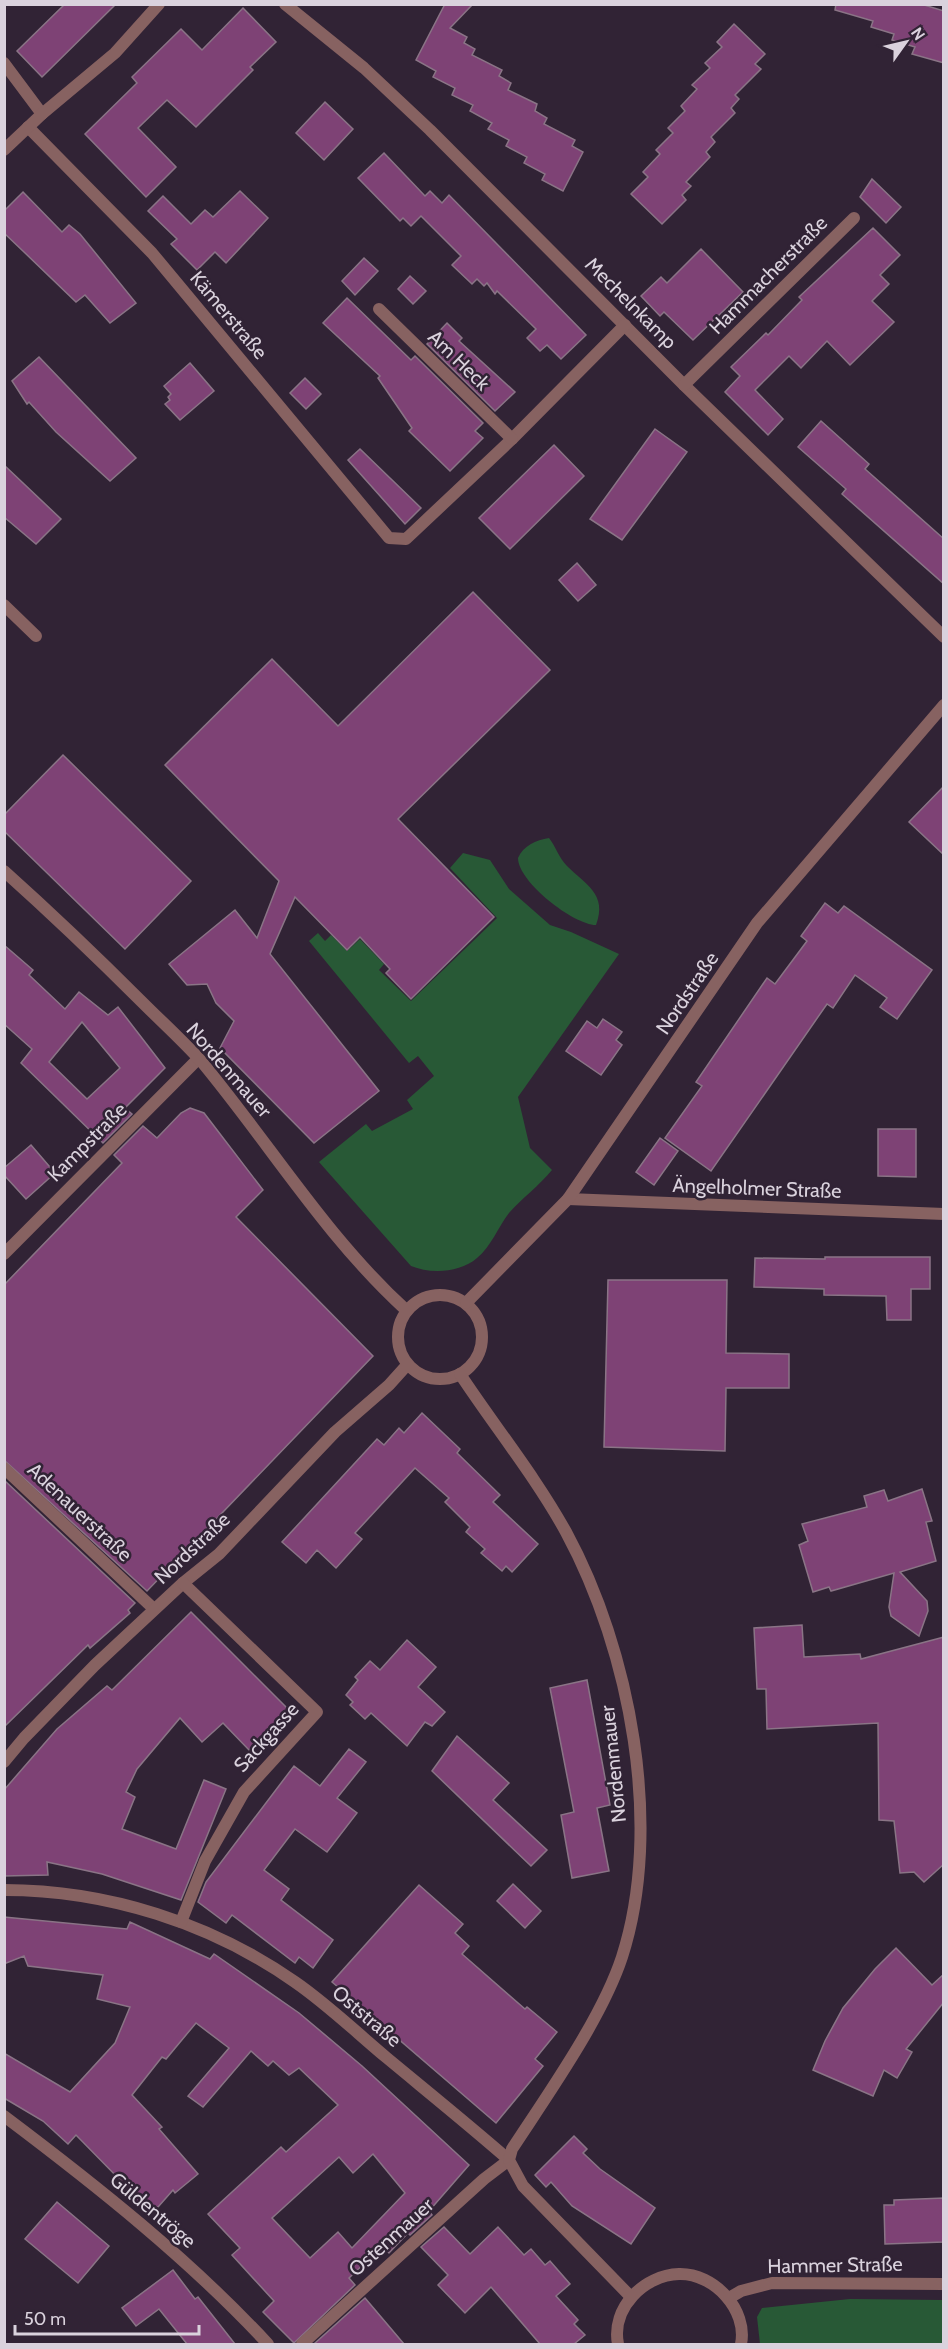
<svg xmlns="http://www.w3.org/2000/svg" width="948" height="2349" viewBox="0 0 948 2349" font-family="Cabin,sans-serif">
  <rect width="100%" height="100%" fill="#312335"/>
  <!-- green -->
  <g fill="#285936">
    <path d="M549,838c7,9 10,20 18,28 18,18 41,28 29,59 -22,0 -78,-43 -78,-67 5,-12 18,-18 31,-20z"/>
    <path d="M463,853l27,7 19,29 41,36 21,7 48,22 -101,143 12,51 22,22c-13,16 -30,28 -43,43 -11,14 -18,34 -32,45 -17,15 -47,16 -66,8l-92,-104 47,-38 6,7 41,-22 -6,-9 27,-24 -16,-20 -9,7 -100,-122 9,-8 7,8 6,-6 16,16 13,-12 24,25 -5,6 32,31 86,-83 -47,-50z"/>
    <polygon points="850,2299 943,2300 943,2344 760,2344 757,2317 762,2308"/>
  </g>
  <!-- building -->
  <g fill="#7e4275" stroke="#8a7486" stroke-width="1.5" fill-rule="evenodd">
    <polygon points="65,4 116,4 42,77 17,51"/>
    <polygon points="445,4 473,4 450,28 467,37 464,43 475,49 472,55 502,70 499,76 511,83 508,90 537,104 535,111 547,118 544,124 575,140 572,146 583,152 563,191 542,180 545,174 524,163 527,157 506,146 509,140 488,129 492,123 470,111 473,105 452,95 455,88 433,77 436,71 416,60"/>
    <polygon points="836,4 921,4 944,11 944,63 912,54 915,47 892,40 894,34 871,27 873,21 835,10"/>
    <polygon points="243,8 276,42 250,67 253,70 196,127 167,100 138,128 176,167 146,197 85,134 137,83 132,77 181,29 202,50"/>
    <polygon points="734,24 765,54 755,64 761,69 735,95 739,99 731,108 735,113 711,137 715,142 706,152 710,157 686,182 691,186 682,195 686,200 662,224 631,194 648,177 643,172 660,154 656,150 673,133 668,128 685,111 681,106 697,89 692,85 710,68 705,63 722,47 717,42"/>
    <polygon points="325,102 353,129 324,160 296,133"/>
    <polygon points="384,153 425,196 430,191 442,203 449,195 586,335 561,359 547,345 540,351 527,338 536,329 497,291 495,294 487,283 484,286 477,279 472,284 452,265 461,256 421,216 411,226 403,218 400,221 358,178"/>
    <polygon points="872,179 901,207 886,223 860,197"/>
    <polygon points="240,191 268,218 226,263 215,252 197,270 171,244 177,239 148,211 163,196 191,224 205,210 213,217"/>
    <polygon points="23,192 62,232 69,225 80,234 136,303 110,323 85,295 76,302 24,252 4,233 4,211"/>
    <polygon points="873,228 900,255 880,275 889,284 872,301 894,322 850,365 827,341 801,368 789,356 755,390 783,419 768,435 725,392 740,376 731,367 766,333 768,335 802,300 799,297"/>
    <polygon points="701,249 743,292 693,340 664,312 660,316 641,296 661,277 667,283"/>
    <polygon points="364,258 378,271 355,295 342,281"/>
    <polygon points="410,276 426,291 413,304 398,289"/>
    <polygon points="347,298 411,360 415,356 483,423 475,431 483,438 450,471 409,431 412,428 378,378 380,376 323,323"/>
    <polygon points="447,323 462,338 459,341 515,392 495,411 427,344"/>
    <polygon points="39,357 136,458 110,481 56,432 29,402 27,404 12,381"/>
    <polygon points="190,363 214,391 180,420 165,404 170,400 168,397 171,394 164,386"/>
    <polygon points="305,378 321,394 306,409 290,393"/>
    <polygon points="821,421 869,464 865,469 944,539 944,584 842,494 846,489 798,447"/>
    <polygon points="655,429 687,452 622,540 590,519"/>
    <polygon points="554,445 584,476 510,549 479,518"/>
    <polygon points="360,449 421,508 405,524 348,460"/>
    <polygon points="4,465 61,519 36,544 4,517"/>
    <polygon points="577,563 596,585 578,601 559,580"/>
    <polygon points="473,592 550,670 398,819 494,917 411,999 386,973 390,969 360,937 347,950 295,897 270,954 379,1091 314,1143 220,1048 234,1021 216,1003 207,984 187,985 169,964 235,910 257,938 279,881 165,765 272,659 338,726"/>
    <polygon points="63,755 191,881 125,949 4,831 4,815"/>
    <polygon points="944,786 944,855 909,822"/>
    <polygon points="825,903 838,913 844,906 932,970 897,1019 880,1007 887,998 855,975 833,1008 827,1004 711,1171 665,1138 702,1086 696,1082 767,978 775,984 807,941 801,936"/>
    <path d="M4,945l29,25 -4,5 36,34 14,-17 29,23 10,-8 47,61 -40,40 7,6 -29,29 -82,-80 11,-14 -28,-25zM82,1022l38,46 -33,31 -38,-37z"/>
    <polygon points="603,1019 622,1032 616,1040 622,1045 601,1075 566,1051 587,1021 597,1028"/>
    <polygon points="190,1108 204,1113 263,1190 236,1217 373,1356 147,1591 4,1460 4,1285 122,1163 114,1155 143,1126 157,1138 181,1113"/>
    <polygon points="878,1129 916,1129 916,1177 878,1176"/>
    <polygon points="660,1138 678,1151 654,1185 636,1172"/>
    <polygon points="31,1145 55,1173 26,1199 4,1175 4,1168"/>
    <polygon points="825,1257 930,1257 930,1289 911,1289 911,1320 887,1320 886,1296 824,1295 824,1289 754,1287 755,1258 825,1259"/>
    <polygon points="608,1280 727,1280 726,1353 789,1354 789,1388 726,1388 725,1451 604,1447"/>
    <polygon points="422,1413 460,1449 457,1453 500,1495 493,1502 538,1544 512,1572 506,1566 502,1571 481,1553 485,1549 466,1532 470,1527 445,1502 449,1498 415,1468 355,1533 362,1539 336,1568 317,1550 306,1563 282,1542 377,1439 384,1445 399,1428 404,1433"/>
    <polygon points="4,1480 135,1603 128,1610 130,1613 90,1648 88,1645 4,1727"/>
    <polygon points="922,1489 932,1521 926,1522 936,1561 900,1572 927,1601 928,1611 919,1636 891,1616 889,1607 894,1573 831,1591 829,1587 813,1592 799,1545 808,1541 802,1524 867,1507 864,1496 884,1490 888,1501"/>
    <polygon points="191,1612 289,1710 277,1722 283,1728 265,1746 259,1740 249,1750 223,1723 202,1742 180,1718 137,1769 126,1792 135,1797 122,1829 176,1849 204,1780 226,1789 181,1900 102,1874 47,1862 48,1875 4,1876 4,1790 57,1729 107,1686 112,1690"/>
    <polygon points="802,1625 804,1657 860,1654 861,1659 944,1637 944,1864 924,1882 914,1872 900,1873 894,1821 879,1820 878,1723 767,1729 766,1689 757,1689 754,1628"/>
    <polygon points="407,1640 436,1667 418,1687 445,1712 432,1726 425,1722 407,1746 371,1713 365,1719 350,1705 353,1702 346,1695 358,1680 355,1677 370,1661 380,1670"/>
    <polygon points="587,1680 610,1805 597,1808 609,1871 572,1878 561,1815 574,1812 550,1688"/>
    <polygon points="457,1736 509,1783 493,1800 547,1850 531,1866 432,1771"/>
    <polygon points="349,1749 366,1762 337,1798 357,1813 327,1852 295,1829 264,1870 289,1889 281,1900 333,1940 313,1968 299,1957 295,1963 232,1915 226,1923 198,1902 206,1882 294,1766 320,1786"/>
    <polygon points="513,1884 541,1911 525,1928 497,1901"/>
    <polygon points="419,1885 463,1924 455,1933 469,1946 462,1954 525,2009 527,2007 557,2032 535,2059 543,2066 496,2123 332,1982"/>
    <path d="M4,1917l123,12 3,-7 80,37 4,-5 85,59 63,53 107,99 -40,46 3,4 -22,20 -2,-2 -19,20 -6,-7 -34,32 6,7 -61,58 -31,-31 11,-11 -42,-46 8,-7 -32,-34 73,-67 5,5 52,-47 -39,-37 -10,7 -16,-14 -5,5 -17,-15 -48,56 -15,-11 41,-48 -33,-25 -30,36 -4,-2 -30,38 30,32 -3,2 39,45 -23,19 -2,-3 -22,25 -27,-24 3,-4 -51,-52 -8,9 -25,-23 -39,-23v-45l66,39 45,-49 15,-36 -33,-8 6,-24 -75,-9 -4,-10 -20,8zM373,2154l32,39 -53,55 -14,-16 -28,26 -38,-40 67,-61 14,16z"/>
    <polygon points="896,1948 932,1985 944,1974 944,2002 906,2049 912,2052 897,2078 884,2070 873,2096 813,2070 825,2041 843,2008 875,1969"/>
    <polygon points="574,2136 587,2149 583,2153 600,2169 655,2208 631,2244 572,2206 551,2182 546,2187 535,2175"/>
    <polygon points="944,2198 944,2242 885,2244 884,2205 894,2205 894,2200"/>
    <polygon points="57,2202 109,2246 78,2283 25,2239"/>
    <polygon points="444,2227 470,2254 498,2227 524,2255 531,2249 545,2265 550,2261 570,2284 556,2296 578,2320 574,2324 585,2335 574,2344 540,2344 491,2287 465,2313 438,2285 448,2275 421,2247"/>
    <polygon points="173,2270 195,2299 198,2297 235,2344 187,2344 159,2309 136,2326 122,2308"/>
    <polygon points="365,2298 404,2344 314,2344"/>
  </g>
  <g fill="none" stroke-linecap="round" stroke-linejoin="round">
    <!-- pedestrian -->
    <g stroke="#876261" stroke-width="12">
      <polyline points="4,1254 198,1059"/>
      <polyline points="4,1468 154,1609"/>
    </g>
    <!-- minor -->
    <g stroke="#876261" stroke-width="12">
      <polyline points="285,4 364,68 430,130 684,385 944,637"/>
      <polyline points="4,63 42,114"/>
      <polyline points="28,127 152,253 389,538 406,539 512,439 625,325"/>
      <polyline points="4,150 42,114 115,53 159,4"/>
      <polyline points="379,309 512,439"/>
      <polyline points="684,385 854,218"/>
      <polyline points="4,605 36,636"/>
      <polyline points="568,1199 944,1214"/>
      <polyline points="4,1762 24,1738 95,1665 183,1583 219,1554 335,1432 389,1385 407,1365"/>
      <path d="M4,1890c103,0 207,33 291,92 32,22 62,51 92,76 41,34 82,67 122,102l-25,19 -182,165"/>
      <polyline points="181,1922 205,1861 244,1792 317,1712 183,1583"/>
      <path d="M4,2116c93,70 185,143 264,228"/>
    </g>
    <!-- tertiary -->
    <g stroke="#876261" stroke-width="12">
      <path d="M4,871c48,43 94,87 139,132 19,19 40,38 58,58 69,83 125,176 205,249"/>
      <circle cx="440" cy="1337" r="42"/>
      <polyline points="466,1303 568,1199 757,923 944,705"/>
      <path d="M460,1374c35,53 75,102 106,158 64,118 98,295 56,425 -20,61 -74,137 -110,192l-3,11 14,26 108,111"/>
      <polyline points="729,2298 741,2291 772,2283 944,2284"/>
      <path d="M618,2344c-7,-36 26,-69 61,-70 35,-1 69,36 62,70"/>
    </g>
  </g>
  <g text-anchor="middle" stroke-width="5" stroke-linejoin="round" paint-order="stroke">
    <!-- street labels -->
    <g font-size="20" fill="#dad2dd" stroke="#312335">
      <text transform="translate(768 275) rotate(-45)" y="7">Hammacherstraße</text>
      <text transform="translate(631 303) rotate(45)" y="7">Mechelnkamp</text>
      <text transform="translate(229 315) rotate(50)" y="7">Kämerstraße</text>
      <text transform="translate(459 360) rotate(44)" y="7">Am Heck</text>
      <text transform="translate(687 993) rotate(-56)" y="7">Nordstraße</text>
      <text transform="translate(229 1070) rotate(49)" y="7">Nordenmauer</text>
      <text transform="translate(87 1142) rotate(-45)" y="7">Kampstraße</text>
      <text transform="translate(757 1188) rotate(2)" y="7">Ängelholmer Straße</text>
      <text transform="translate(80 1512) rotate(43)" y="7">Adenauerstraße</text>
      <text transform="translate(192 1548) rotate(-43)" y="7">Nordstraße</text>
      <text transform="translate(266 1737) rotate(-48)" y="7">Sackgasse</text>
      <text transform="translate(613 1764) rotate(-96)" y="7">Nordenmauer</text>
      <text transform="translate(367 2016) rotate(40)" y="7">Oststraße</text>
      <text transform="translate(153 2210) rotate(40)" y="7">Güldentröge</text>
      <text transform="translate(391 2237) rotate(-42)" y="7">Ostenmauer</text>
      <text transform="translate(835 2265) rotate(-1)" y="7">Hammer Straße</text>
    </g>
  </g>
  <!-- border -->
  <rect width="948" height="2349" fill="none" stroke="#dad2dd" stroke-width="12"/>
  <!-- north arrow -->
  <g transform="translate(906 42) rotate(56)" stroke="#312335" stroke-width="4.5" paint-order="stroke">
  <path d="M0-4.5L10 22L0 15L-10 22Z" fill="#dad2dd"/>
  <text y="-9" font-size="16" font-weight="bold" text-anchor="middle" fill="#dad2dd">N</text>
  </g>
  <!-- scale -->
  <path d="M15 2325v9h184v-9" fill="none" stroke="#dad2dd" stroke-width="3"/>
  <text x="24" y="2325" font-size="18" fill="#dad2dd" stroke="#312335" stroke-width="4.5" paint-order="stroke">50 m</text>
</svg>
